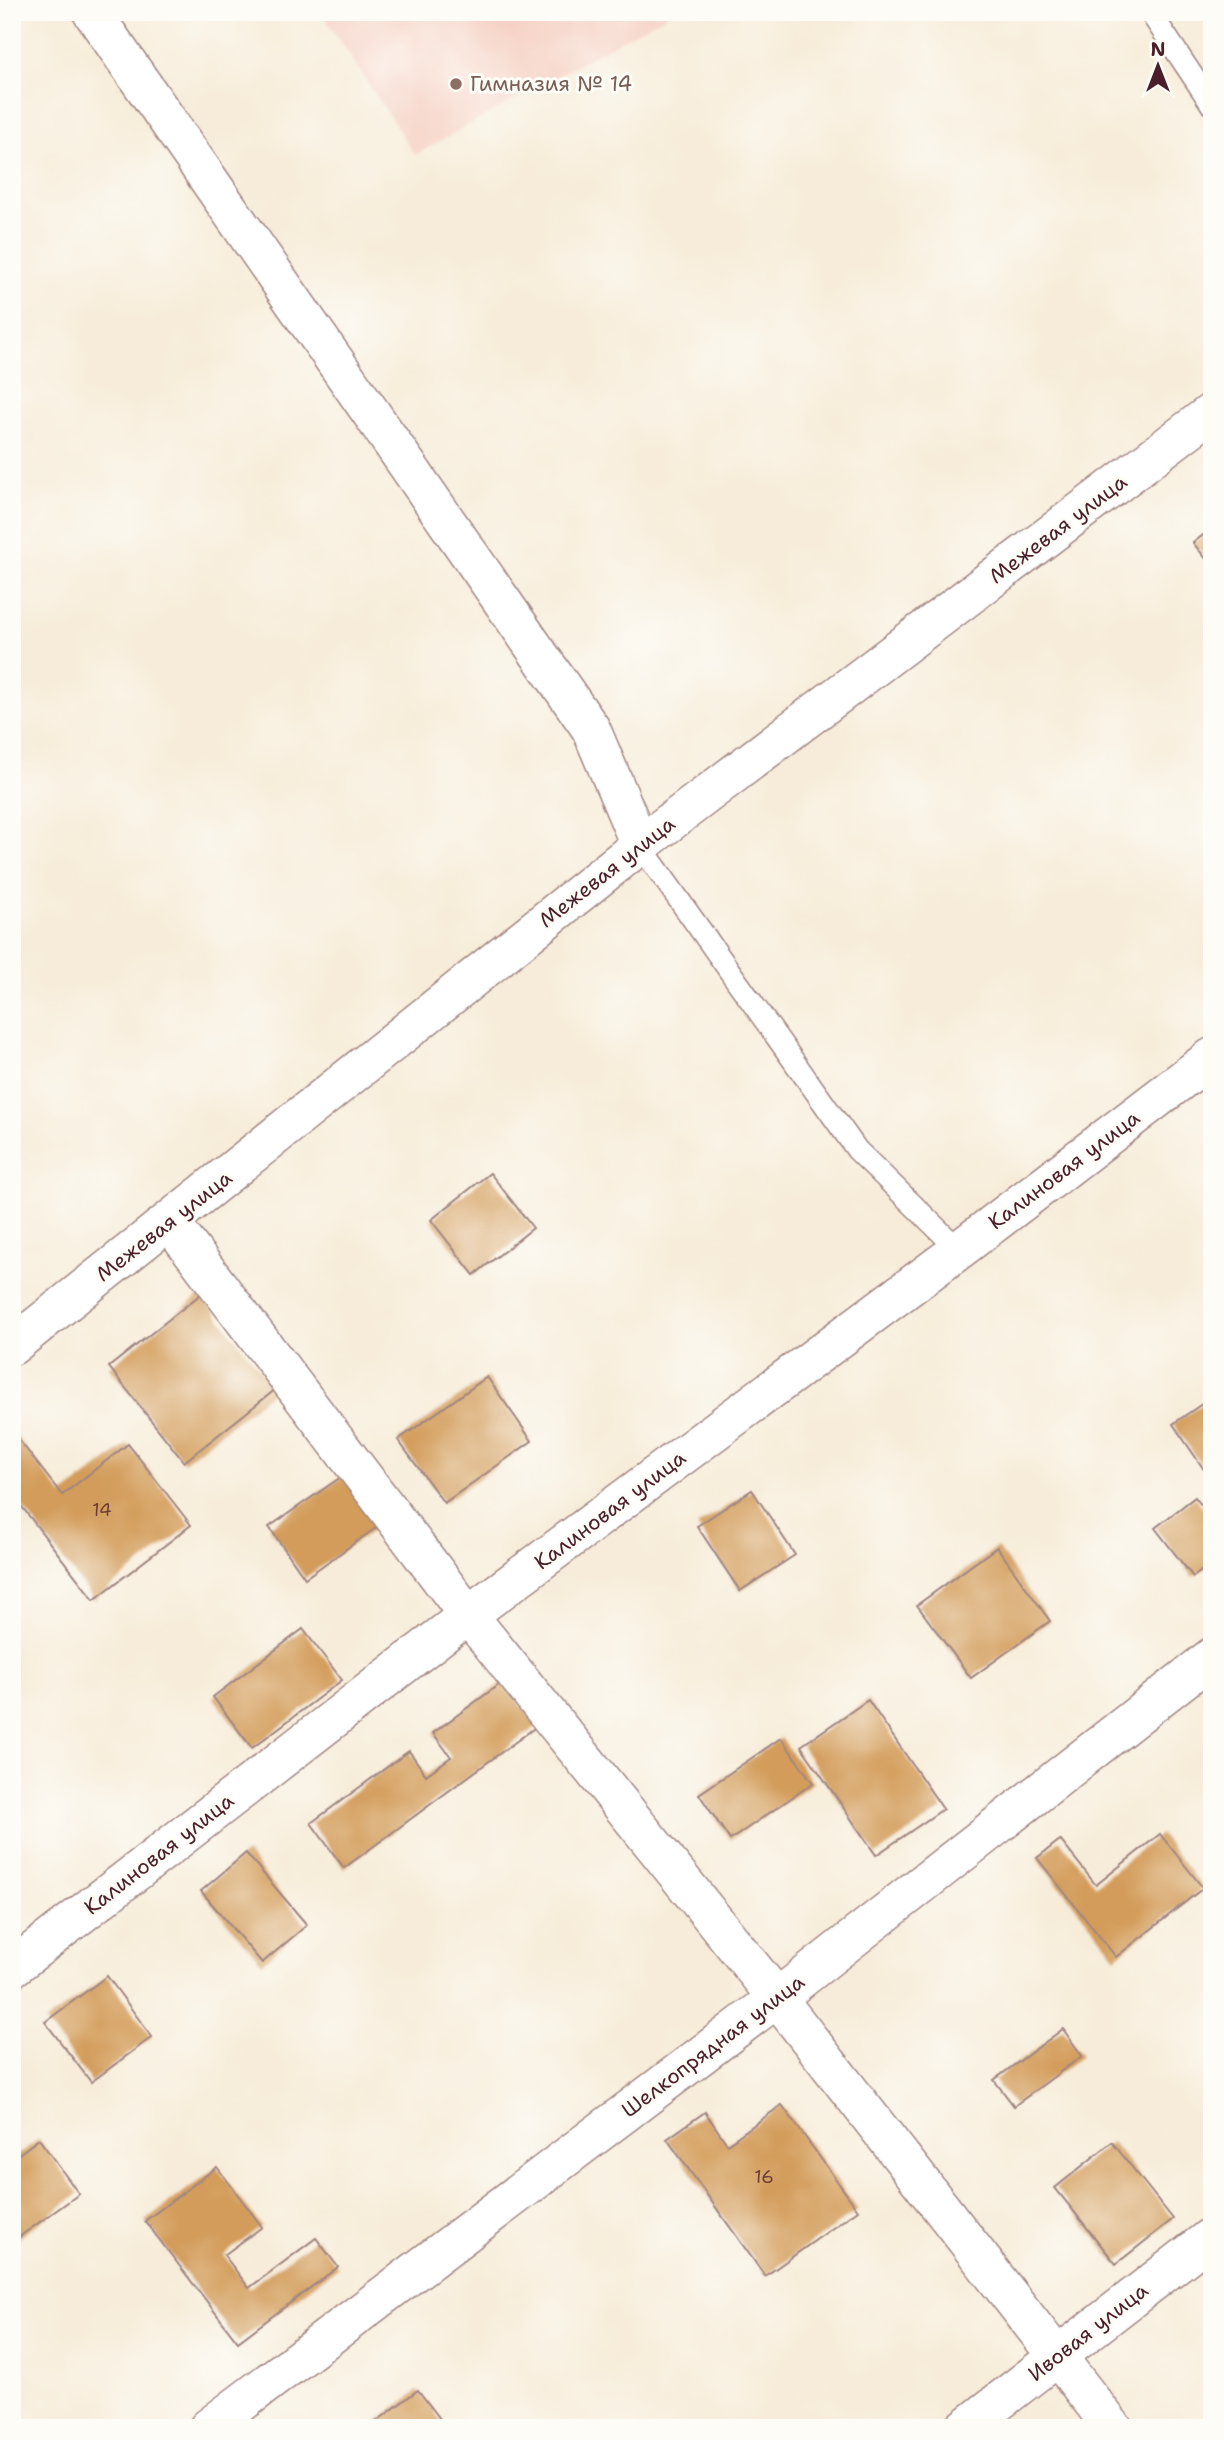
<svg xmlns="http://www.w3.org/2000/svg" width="1224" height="2440" viewBox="0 0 1224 2440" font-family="'Shantell Sans',sans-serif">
  <rect width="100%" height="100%" fill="#fdfcf7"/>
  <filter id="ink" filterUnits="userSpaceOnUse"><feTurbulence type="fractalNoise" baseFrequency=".0143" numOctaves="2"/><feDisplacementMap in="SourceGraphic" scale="14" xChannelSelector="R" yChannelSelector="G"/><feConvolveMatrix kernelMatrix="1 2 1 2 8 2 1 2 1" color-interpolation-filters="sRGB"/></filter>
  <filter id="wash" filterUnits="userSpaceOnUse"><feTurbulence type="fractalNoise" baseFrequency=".00686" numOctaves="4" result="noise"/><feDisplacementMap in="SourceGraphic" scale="28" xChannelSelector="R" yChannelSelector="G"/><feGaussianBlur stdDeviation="1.57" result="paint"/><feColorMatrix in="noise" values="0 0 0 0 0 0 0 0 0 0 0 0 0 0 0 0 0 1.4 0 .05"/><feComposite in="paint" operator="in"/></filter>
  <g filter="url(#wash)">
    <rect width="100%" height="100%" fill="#f7ecd9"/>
    <!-- built -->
    <polygon fill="#f6d1c5" points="321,12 672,12 415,155"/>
    <g id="blocks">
      <!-- building -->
      <g fill="#d39c5a">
        <polygon points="1212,528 1212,566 1193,543"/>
        <polygon points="490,1173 533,1228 474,1275 431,1220"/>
        <polygon points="201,1294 276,1389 184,1462 109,1367"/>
        <polygon points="487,1377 532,1441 444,1503 398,1440"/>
        <polygon points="1212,1397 1212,1471 1207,1474 1173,1424"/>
        <polygon points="12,1431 62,1495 128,1444 191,1525 94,1600 12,1494"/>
        <polygon points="344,1475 380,1525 305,1578 269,1527"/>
        <polygon points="752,1490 795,1555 740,1591 697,1526"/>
        <polygon points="1195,1497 1212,1519 1212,1563 1193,1577 1155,1528"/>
        <polygon points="997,1547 1050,1621 971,1678 917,1605"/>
        <polygon points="303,1629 342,1680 252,1748 213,1697"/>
        <polygon points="504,1681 537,1726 344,1868 311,1823 409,1751 426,1775 451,1757 433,1733"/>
        <polygon points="868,1700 943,1809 876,1855 801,1746"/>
        <polygon points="781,1738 813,1783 730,1840 699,1794"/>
        <polygon points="1160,1834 1203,1888 1116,1957 1037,1858 1060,1840 1096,1885"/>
        <polygon points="246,1853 307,1925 262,1963 201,1891"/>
        <polygon points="107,1976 152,2037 91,2082 45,2022"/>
        <polygon points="1063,2029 1082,2056 1014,2106 994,2080"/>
        <polygon points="782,2105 858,2210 765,2276 667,2139 705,2112 727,2144"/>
        <polygon points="39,2139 79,2194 12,2242 12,2159"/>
        <polygon points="1112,2142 1173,2219 1116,2264 1055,2188"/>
        <polygon points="217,2167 262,2227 224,2255 249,2288 316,2238 338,2267 238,2342 145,2221"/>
        <polygon points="418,2390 447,2428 368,2428"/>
      </g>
    </g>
  </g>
  <g filter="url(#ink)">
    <use href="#blocks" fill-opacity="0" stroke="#a08682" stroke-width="2"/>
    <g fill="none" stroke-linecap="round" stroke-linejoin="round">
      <defs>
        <g id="lane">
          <polyline points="1150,12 1212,105"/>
          <polyline points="640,845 857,1150 959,1250"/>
        </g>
        <g id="street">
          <polyline points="92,12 591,729 640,845"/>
          <polyline points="170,1222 468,1615 777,1998 1113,2428"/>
          <polyline points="12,1346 640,845 1212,412"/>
          <polyline points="12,1968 468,1615 959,1250 1212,1057"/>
          <polyline points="208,2428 777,1998 1212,1657"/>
          <polyline points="965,2428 1212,2236"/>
        </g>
      </defs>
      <!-- lane casing -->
      <use href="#lane" stroke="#a08682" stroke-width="24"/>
      <!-- street casing -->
      <use href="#street" stroke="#a08682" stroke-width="41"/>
      <!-- lane -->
      <use href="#lane" stroke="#fff" stroke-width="21"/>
      <!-- street -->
      <use href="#street" stroke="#fff" stroke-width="38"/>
    </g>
  </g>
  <!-- markers -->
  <circle fill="#8d6e63" stroke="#fdfcf7" stroke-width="2.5" cx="456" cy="84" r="7"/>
  <g text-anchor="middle" stroke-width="6" stroke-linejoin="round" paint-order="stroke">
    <!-- number labels -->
    <g font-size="18" fill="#6c3e37">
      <text x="102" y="1516">14</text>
      <text x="764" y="2183">16</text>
    </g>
    <!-- education labels -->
    <g font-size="21" fill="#785e54" stroke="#fdfcf7" text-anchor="start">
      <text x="470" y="91">Гимназия № 14</text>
    </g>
    <!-- street labels -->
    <g font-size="21" fill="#4a1f2b" stroke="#fdfcf7">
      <text transform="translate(1058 529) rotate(-37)" y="7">Межевая улица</text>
      <text transform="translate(607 872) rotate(-38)" y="7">Межевая улица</text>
      <text transform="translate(1064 1170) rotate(-37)" y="7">Калиновая улица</text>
      <text transform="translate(164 1226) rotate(-38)" y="7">Межевая улица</text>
      <text transform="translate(610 1510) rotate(-37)" y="7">Калиновая улица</text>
      <text transform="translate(159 1854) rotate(-38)" y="7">Калиновая улица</text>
      <text transform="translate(713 2046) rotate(-37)" y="7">Шелкопрядная улица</text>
      <text transform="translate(1088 2332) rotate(-38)" y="7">Ивовая улица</text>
    </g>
  </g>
  <!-- margin -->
  <rect width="1224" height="2440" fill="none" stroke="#fdfcf7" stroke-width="42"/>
  <!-- north arrow -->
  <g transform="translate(1158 66)" stroke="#fdfcf7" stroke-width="5" paint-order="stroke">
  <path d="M0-5L12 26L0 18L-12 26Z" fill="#4a1f2b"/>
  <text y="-10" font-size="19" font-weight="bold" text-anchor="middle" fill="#4a1f2b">N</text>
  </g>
</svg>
